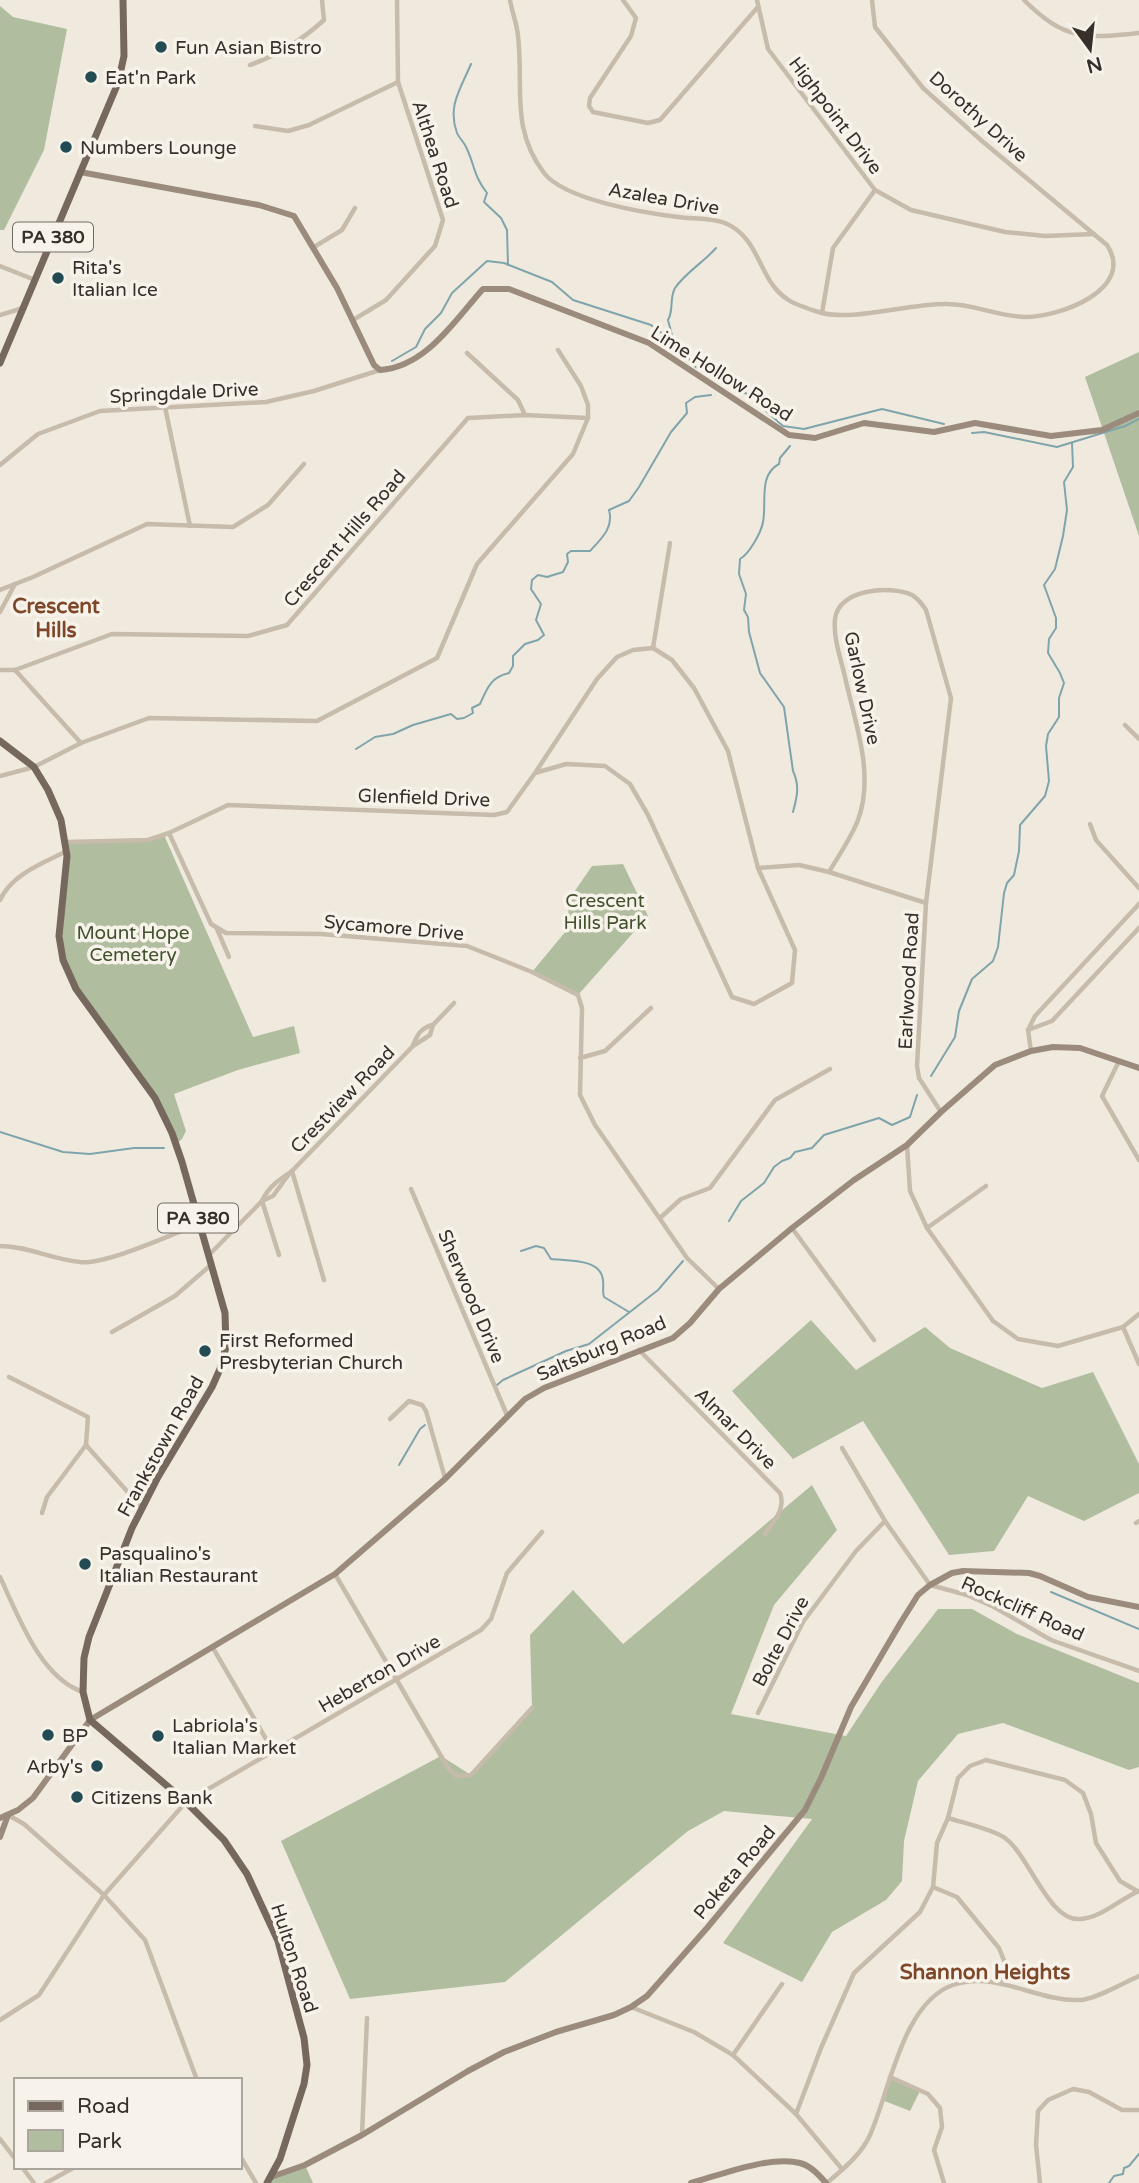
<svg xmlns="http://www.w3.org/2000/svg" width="1139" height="2183" viewBox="0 0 1139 2183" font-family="'Varela Round',sans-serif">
  <rect width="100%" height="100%" fill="#f0eade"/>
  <!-- green -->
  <g fill="#b0be9f">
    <polygon points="0,6 13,17 67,29 44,150 4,230 0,230"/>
    <polygon points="1139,352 1139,536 1085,377"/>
    <polygon points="164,835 253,1037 294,1026 300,1053 238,1070 174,1094 186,1131 182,1139 176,1144 155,1098 76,989 60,947 67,842 148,840"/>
    <polygon points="623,864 648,916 578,995 532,972 566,931 570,898 592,866"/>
    <polygon points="811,1320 856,1370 925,1327 950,1348 1042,1388 1093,1372 1139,1464 1139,1493 1084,1521 1028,1496 994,1551 949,1555 863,1421 793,1459 732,1391"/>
    <polygon points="812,1485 837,1530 774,1605 731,1714 846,1736 881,1683 938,1609 972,1609 1017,1634 1139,1683 1139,1767 1129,1770 1003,1723 958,1734 918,1781 904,1841 902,1881 886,1900 832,1932 802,1982 723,1943 812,1819 724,1811 688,1831 505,1982 350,1999 281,1841 441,1756 471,1775 532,1708 530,1635 573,1590 623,1644"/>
    <polygon points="890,2077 920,2091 910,2111 882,2100"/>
    <polygon points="305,2165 313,2183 267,2183 271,2177"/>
  </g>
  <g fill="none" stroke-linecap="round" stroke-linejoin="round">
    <!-- stream -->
    <g stroke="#80a4ab" stroke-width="2">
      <path d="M471,64c-10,24 -24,42 -14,69 2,5 7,9 9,14 9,18 7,28 21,46l-3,9 17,16 6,12 1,35"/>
      <path d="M674,343l-6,-23c6,-10 1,-21 7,-32 10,-15 29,-26 41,-40"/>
      <polyline points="392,361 416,347 425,329 441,313 452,293 487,261 504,263 552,282 573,300 651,325 675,343 696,367 747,394 783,426 804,429 882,409 944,424"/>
      <polyline points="972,433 984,432 1057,447 1125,426 1139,419"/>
      <path d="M790,446l-10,12 -1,6c-21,11 -12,39 -16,58 -2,11 -14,32 -23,37l-1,15 7,20 -2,16 4,7 1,15 11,41 24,34 9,64c7,15 4,26 0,41"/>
      <path d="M356,749l19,-12 18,-3 20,-9 38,-11 6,5 7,-1 9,-5 -1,-5 8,-4c7,-16 11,-27 29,-31l4,-7v-10l12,-12 13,-4 6,-5 -8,-15 5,-16 -10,-15 1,-9 6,-5 9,2 16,-5 5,-10 -1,-8 4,-3h19c11,-12 24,-23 19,-41l20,-9 10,-14 32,-55 16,-19 -1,-10 9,-6 16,-2"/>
      <polyline points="931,1076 955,1037 959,1011 972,979 993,961 998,947 1004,893 1007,883 1014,875 1019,851 1020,825 1045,796 1049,781 1046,746 1048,734 1059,717 1059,698 1064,683 1060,673 1048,653 1049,639 1056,628 1056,618 1044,585 1055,569 1063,536 1067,510 1064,482 1073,467 1072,443"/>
      <polyline points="0,1132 63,1152 90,1154 134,1148 164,1148"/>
      <polyline points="729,1221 741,1201 764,1183 774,1167 782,1161 790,1158 795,1152 812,1148 824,1135 879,1118 892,1125 910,1117 917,1095"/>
      <path d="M521,1251l15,-5 8,2 7,11c16,2 51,-1 52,22 1,6 -1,10 1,16l25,15"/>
      <polyline points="497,1385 503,1380 566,1351 589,1344 658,1290 683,1261"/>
      <polyline points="399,1465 420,1429 425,1425"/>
      <polyline points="1051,1592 1139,1629"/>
      <polyline points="1109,2183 1114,2176 1123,2174 1124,2168 1129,2166 1139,2154"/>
    </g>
    <!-- street -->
    <g stroke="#c7bbab" stroke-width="4.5">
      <path d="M510,0c2,12 7,24 8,36 6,51 -8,92 26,137 21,27 101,40 134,44 14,2 34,1 47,6 36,15 33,57 62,76 8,6 25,11 35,14 34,8 88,-10 126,-9 26,0 51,13 78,13 34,0 110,-28 81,-72l-125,-104 -59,-53 -48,-61 -3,-27"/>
      <polyline points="623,0 636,18 631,36 590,98 589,106 593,112 648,123 660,120 757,8"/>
      <polyline points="757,0 768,49 875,190 911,210 1005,232 1045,236 1094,234"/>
      <path d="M1024,0c40,40 61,39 115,33"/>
      <path d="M250,65c28,-10 52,-25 74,-45l-2,-20"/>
      <polyline points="255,126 288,131 309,125 398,82"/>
      <polyline points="314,247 342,230 355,208"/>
      <polyline points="0,266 35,280"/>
      <polyline points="822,313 833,248 875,190"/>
      <polyline points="0,315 23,308"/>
      <polyline points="353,320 386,300 435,246 443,220 398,82 397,0"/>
      <polyline points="467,353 518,400 525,415"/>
      <polyline points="165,407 190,526"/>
      <polyline points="0,465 38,434 100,411 266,402 314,391 380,370"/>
      <polyline points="0,590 33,577 147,524 233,527 268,505 304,464"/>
      <polyline points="0,612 15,584"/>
      <polyline points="653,648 670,543"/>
      <polyline points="0,670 15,670 112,634 248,636 287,625 468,418 525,415 588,418"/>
      <polyline points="15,670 81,743"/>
      <polyline points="1125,725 1139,739"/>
      <polyline points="0,776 34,767 81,743 149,718 317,721 437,658 477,564 573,454 588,418 588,405 581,386 558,350"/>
      <polyline points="1090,824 1096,840 1139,888"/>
      <polyline points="169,833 211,924 226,933 321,934 467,946 532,972 578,995 582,1008 580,1095 595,1125 687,1258 719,1289"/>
      <polyline points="67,842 148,840 169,833 228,805 494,815 507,812 535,773 566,764 605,766 630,784 648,815 732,997 754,1004 792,983 795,950 758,868 728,751 694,688 672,660 653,648 633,650 617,657 597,679 535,773"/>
      <polyline points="758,868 799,865 829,872 926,903"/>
      <path d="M829,872c10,-17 22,-34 29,-52 17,-46 -3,-97 -13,-143 -4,-18 -12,-39 -10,-58 3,-30 55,-34 77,-24 7,4 10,9 14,15l25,88 -25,205 -9,163 2,12 22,34"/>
      <path d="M0,900c12,-26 43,-37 67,-49"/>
      <polyline points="217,929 229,957"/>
      <polyline points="1028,1030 1052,1021 1139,928"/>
      <path d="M413,1045c5,-11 7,-16 19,-20"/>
      <polyline points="1031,1051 1028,1030 1035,1016 1139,904"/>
      <polyline points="580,1058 605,1051 651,1008"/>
      <polyline points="1119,1061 1102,1096 1139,1160"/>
      <polyline points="907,1145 910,1191 927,1228 993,1321 1018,1339 1058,1346 1123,1327 1139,1314"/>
      <polyline points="292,1171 324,1280"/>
      <polyline points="411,1189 507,1415"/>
      <path d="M262,1201c6,-14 18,-22 30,-30l121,-125 17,-11 3,-10 21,-22"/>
      <polyline points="262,1201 279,1255"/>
      <polyline points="660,1218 681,1199 710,1188 775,1100 830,1069"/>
      <polyline points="792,1228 874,1340"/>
      <polyline points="927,1228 986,1186"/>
      <path d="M0,1246c28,0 53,14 80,16 26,3 92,-28 119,-38"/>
      <polyline points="209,1255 262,1201 273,1196 289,1174"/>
      <polyline points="1123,1327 1139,1364"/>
      <polyline points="112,1332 175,1296 212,1264"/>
      <path d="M639,1350l141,143c6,16 -6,28 -15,41"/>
      <polyline points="9,1377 88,1417 86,1445 141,1507"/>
      <polyline points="390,1419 409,1401 422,1405 426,1411 445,1478"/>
      <polyline points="842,1448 885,1521 930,1585 967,1595 994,1607 1051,1640 1139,1671"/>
      <polyline points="42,1513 47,1497 86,1445"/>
      <polyline points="1136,1523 1139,1521"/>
      <polyline points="335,1574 448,1768 457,1776 471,1775 532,1708"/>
      <path d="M0,1577c18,38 40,101 83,115"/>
      <polyline points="213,1648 273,1751"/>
      <polyline points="758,1713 803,1622 856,1551 885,1521"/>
      <polyline points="8,1815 24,1824 104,1895 145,1940 197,2080"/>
      <path d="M948,1818c16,5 44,11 57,20 24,17 44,84 75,81 21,-1 40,-20 59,-28"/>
      <polyline points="933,1887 957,1897 999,1948 1005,1963 1001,1984"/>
      <polyline points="631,2007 694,2032 733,2055 796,2114 842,2169"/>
      <polyline points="0,2020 39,1995 104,1895 186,1802 481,1630 491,1619 507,1573 542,1532"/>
      <polyline points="733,2055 782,1984"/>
      <polyline points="890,2077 928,2094 940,2108 942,2127 934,2150 944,2183"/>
      <polyline points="796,2114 821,2048 854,1973 920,1912 933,1887 937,1843 948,1818 958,1778 970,1766 986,1760 1065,1780 1083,1793 1091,1814 1096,1843 1120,1881 1137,1891"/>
      <polyline points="362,2135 367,2018"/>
      <polyline points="0,2139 16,2160"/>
      <polyline points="240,2156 256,2183"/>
      <polyline points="22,2167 34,2183"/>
      <polyline points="46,2183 75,2167"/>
      <path d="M827,2183c16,-14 34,-28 43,-48 20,-44 32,-132 83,-150 43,-15 84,17 127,15 16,-1 43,-17 59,-24"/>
      <polyline points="1040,2183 1036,2145 1038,2111 1048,2100 1073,2089 1089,2092 1122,2110 1139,2110"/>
    </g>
    <!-- secondary -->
    <g stroke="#9b8b7c" stroke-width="6">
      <path d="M80,172l179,33 35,11 43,72 37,77 6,5c46,-3 75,-50 103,-81h26l140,54 140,92 26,3 49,-15 70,9 41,-9 76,13 51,-6 37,-17"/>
      <polyline points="0,1818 18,1810 33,1798 90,1720 335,1574 445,1479 525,1399 544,1388 673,1338 690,1323 719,1289 792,1228 854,1180 907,1145 941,1112 995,1065 1031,1051 1053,1047 1080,1048 1139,1068"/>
      <polyline points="0,1837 8,1815"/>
      <polyline points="271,2177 305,2165 362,2135 468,2071 504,2052 556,2032 614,2015 631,2007 647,1996 707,1928 805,1810 821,1778 851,1707 901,1622 918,1595 930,1585 952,1573 963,1571 1029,1573 1040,1576 1088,1597 1139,1607"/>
      <path d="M691,2183c29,-8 80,-28 109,-20 11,3 19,12 26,20"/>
    </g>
    <!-- primary -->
    <g stroke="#76685c" stroke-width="7">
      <polyline points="0,363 118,83 124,56 123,0"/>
      <polyline points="0,741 34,767 48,790 61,820 67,856 59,936 63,960 76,989 155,1098 172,1133 182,1162 225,1313 226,1347 220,1369 212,1387 158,1477 132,1528 89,1637 84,1658 83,1692 90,1720 186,1802 224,1840 247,1874 278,1941 304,2038 307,2065 304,2084 280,2159 267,2183"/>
    </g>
  </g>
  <!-- markers -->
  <g fill="#234b54" stroke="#f8f3ea" stroke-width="2.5">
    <circle cx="161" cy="47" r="7"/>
    <circle cx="91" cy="77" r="7"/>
    <circle cx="66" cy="147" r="7"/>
    <circle cx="58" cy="278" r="7"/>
    <circle cx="205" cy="1351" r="7"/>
    <circle cx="85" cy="1564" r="7"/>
    <circle cx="48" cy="1735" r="7"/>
    <circle cx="158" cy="1736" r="7"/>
    <circle cx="97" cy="1766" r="7"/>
    <circle cx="77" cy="1797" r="7"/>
  </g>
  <g text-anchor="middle" stroke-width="7" stroke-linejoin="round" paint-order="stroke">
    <!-- shield labels -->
    <g fill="#f8f3ea" stroke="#706a64" stroke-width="2">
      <rect x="13" y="222.5" width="80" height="29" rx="5"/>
      <rect x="158" y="1203.5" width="80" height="29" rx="5"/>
    </g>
    <g font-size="18" font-weight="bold" fill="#362f2a">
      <text x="53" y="243">PA 380</text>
      <text x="198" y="1224">PA 380</text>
    </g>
    <!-- poi labels -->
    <g font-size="19" fill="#362f2a" stroke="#f8f3ea" text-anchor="start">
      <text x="175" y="54">Fun Asian Bistro</text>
      <text x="105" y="84">Eat'n Park</text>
      <text x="80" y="154">Numbers Lounge</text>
      <text x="72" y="274">Rita's<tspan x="72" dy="22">Italian Ice</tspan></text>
      <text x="219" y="1347">First Reformed<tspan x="219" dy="22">Presbyterian Church</tspan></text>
      <text x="99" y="1560">Pasqualino's<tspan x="99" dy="22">Italian Restaurant</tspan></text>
      <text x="172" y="1732">Labriola's<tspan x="172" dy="22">Italian Market</tspan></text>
      <text x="62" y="1742">BP</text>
      <text x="83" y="1773" text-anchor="end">Arby's</text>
      <text x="91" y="1804">Citizens Bank</text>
    </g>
    <!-- street labels -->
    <g font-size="19" fill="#362f2a" stroke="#f8f3ea">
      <text transform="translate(836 115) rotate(53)" y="7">Highpoint Drive</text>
      <text transform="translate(979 116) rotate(42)" y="7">Dorothy Drive</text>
      <text transform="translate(436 154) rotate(72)" y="7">Althea Road</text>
      <text transform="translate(664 198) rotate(10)" y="7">Azalea Drive</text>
      <text transform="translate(722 373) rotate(32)" y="7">Lime Hollow Road</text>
      <text transform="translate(184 392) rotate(-3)" y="7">Springdale Drive</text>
      <text transform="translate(344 538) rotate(-49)" y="7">Crescent Hills Road</text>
      <text transform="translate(863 688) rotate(78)" y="7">Garlow Drive</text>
      <text transform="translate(424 797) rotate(2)" y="7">Glenfield Drive</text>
      <text transform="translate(394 927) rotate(5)" y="7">Sycamore Drive</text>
      <text transform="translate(908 981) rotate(-87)" y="7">Earlwood Road</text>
      <text transform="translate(342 1099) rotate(-46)" y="7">Crestview Road</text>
      <text transform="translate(472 1296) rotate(67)" y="7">Sherwood Drive</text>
      <text transform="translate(601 1348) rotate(-23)" y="7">Saltsburg Road</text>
      <text transform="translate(736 1428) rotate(45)" y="7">Almar Drive</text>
      <text transform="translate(160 1446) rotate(-61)" y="7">Frankstown Road</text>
      <text transform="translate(1023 1608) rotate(24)" y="7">Rockcliff Road</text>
      <text transform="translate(780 1641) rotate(-62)" y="7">Bolte Drive</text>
      <text transform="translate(379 1673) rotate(-30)" y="7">Heberton Drive</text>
      <text transform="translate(734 1872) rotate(-50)" y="7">Poketa Road</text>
      <text transform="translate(295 1958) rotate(72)" y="7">Hulton Road</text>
    </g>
    <!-- park labels -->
    <g font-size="19" fill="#42522f" stroke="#f8f3ea">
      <text x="605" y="907">Crescent<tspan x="605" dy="22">Hills Park</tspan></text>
      <text x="133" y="939">Mount Hope<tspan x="133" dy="22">Cemetery</tspan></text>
    </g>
    <!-- neighbourhood labels -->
    <g font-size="21" font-weight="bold" fill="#7e472a" stroke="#f8f3ea">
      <text x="56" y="613">Crescent<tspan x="56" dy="24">Hills</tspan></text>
      <text x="985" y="1979">Shannon Heights</text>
    </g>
  </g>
  <!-- legend -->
  <rect x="14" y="2078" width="228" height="91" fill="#f8f3ea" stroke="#aaa59d" stroke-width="2"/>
  <rect x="28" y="2101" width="35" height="10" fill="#76685c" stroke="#aaa59d" stroke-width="2"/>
  <text x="77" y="2113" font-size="21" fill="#362f2a">Road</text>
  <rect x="28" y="2130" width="35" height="21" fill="#b0be9f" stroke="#aaa59d" stroke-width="2"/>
  <text x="77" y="2148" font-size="21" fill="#362f2a">Park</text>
  <!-- north arrow -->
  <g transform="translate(1090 49) rotate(165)" stroke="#f8f3ea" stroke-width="5" paint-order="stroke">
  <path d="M0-5L12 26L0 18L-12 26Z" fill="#362f2a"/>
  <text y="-10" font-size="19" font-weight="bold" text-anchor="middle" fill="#362f2a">N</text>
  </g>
</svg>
